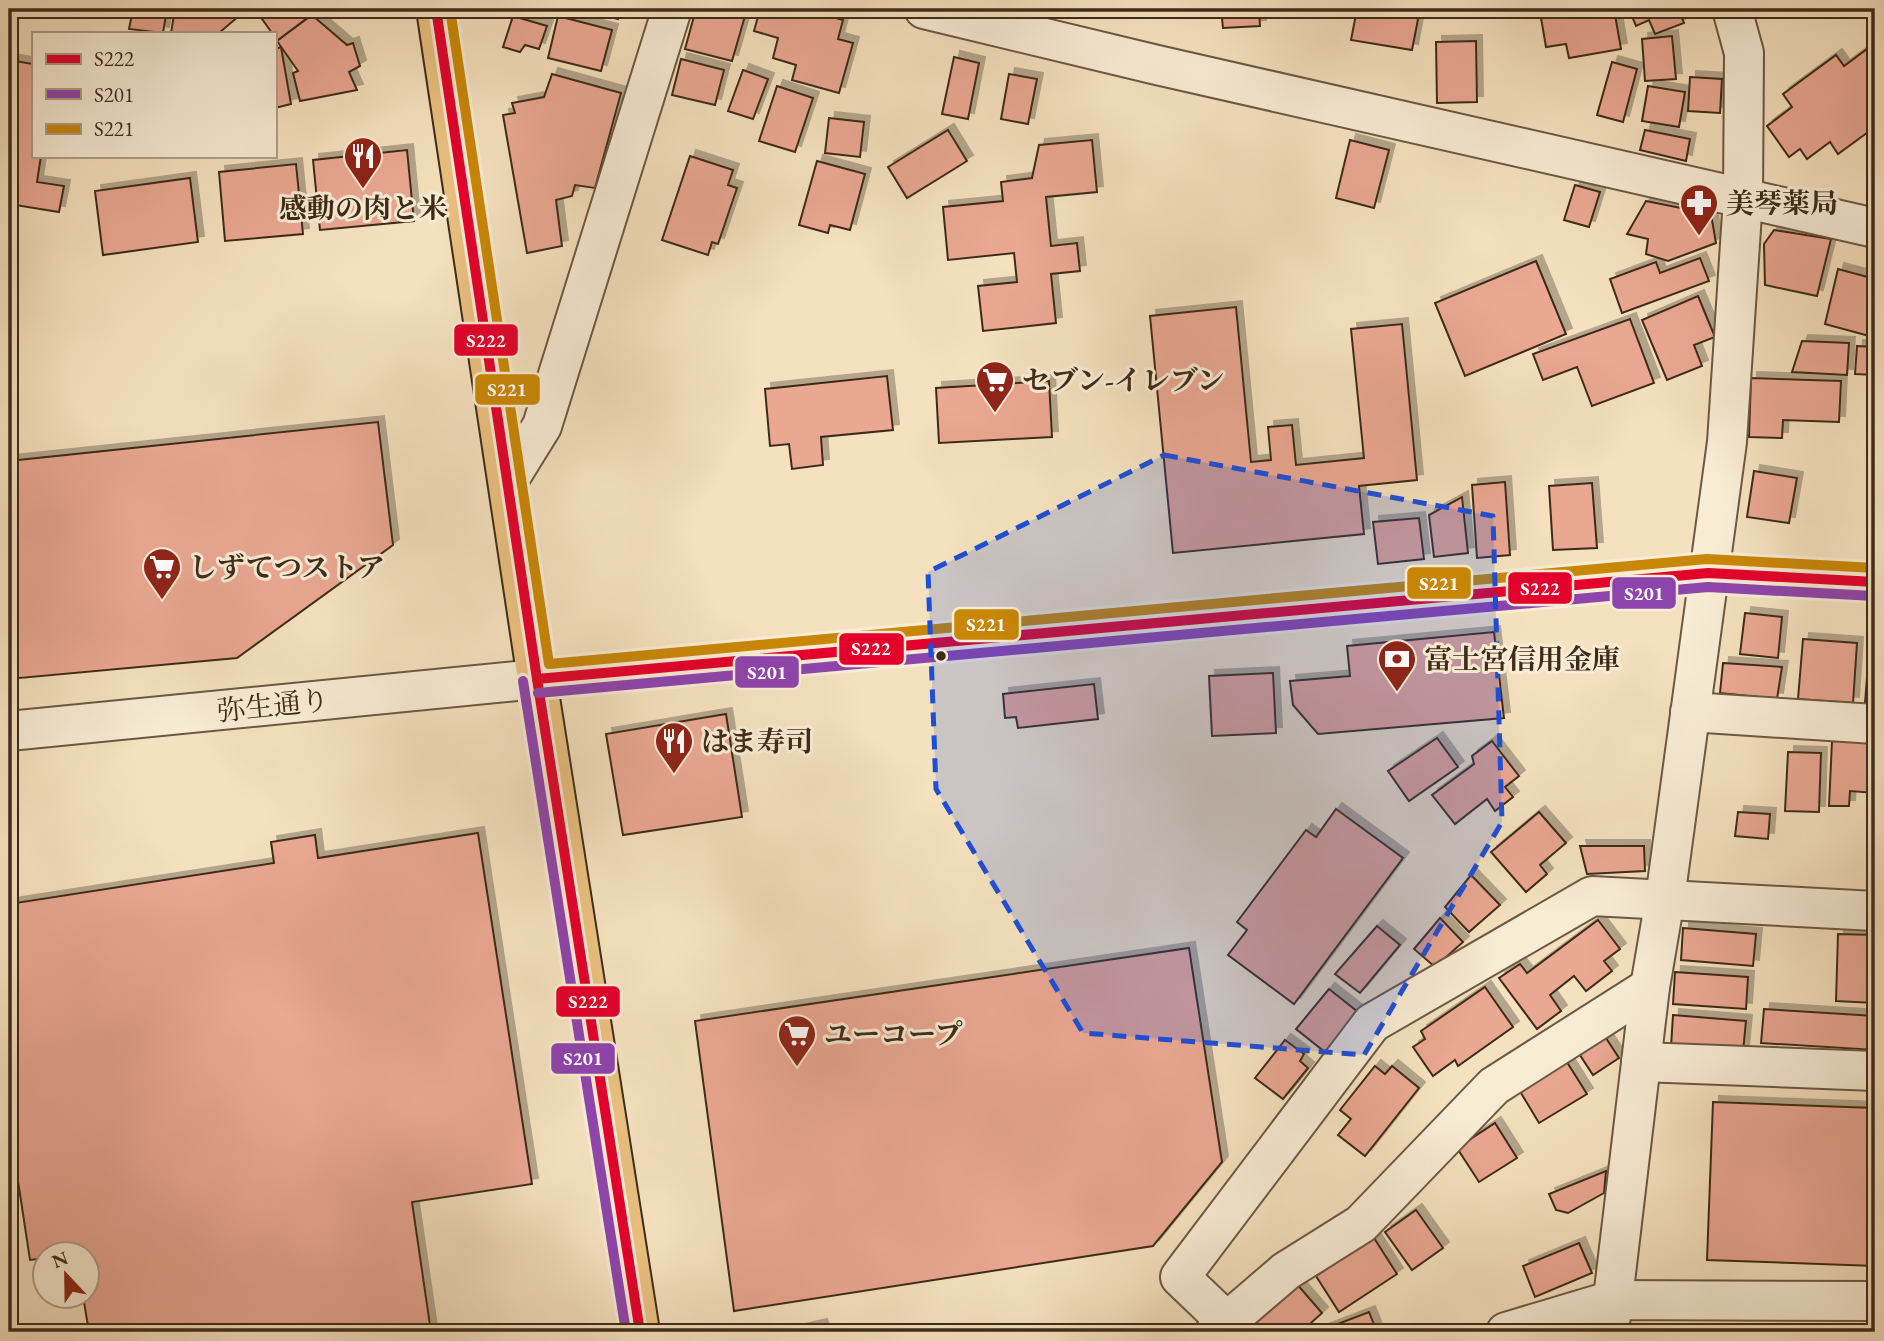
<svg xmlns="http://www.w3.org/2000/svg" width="1884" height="1341" viewBox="0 0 1884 1341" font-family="'EB Garamond','Noto Serif JP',serif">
  <defs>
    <filter id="shadow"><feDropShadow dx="6" dy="-6" stdDeviation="0" flood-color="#0004"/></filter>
  </defs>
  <rect width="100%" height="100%" fill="#f5e1bf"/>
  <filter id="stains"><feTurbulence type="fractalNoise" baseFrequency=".00286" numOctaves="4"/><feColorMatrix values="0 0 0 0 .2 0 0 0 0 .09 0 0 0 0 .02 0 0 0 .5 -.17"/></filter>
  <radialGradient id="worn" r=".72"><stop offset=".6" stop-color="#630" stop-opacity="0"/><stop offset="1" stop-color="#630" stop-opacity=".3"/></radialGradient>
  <!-- building -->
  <g fill="#eaa792" stroke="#3e2b19" stroke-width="2" filter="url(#shadow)">
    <polygon points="133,9 167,9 163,33 129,29"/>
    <polygon points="175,9 247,9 219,33 171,33"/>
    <polygon points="255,9 319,9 277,41 275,33 272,33"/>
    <polygon points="486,9 506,9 504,18 487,18"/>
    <polygon points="523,9 549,9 547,15"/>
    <polygon points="592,9 622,9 618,19 591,12"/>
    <polygon points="696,9 747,9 732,61 685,49"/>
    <polygon points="760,9 805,9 843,20 838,39 853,43 839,93 792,80 796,65 773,58 778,38 754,31"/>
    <polygon points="1221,9 1259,9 1260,26 1223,28"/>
    <polygon points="1357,9 1420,9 1412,50 1351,40"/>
    <polygon points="1558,9 1614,9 1621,49 1569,58 1566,44 1546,47 1540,12"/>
    <polygon points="1629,9 1678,9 1684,23 1655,34 1649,20 1636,26"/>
    <polygon points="312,15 347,45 353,43 360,66 349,72 357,90 300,101 293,73 298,71 277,41"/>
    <polygon points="513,16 547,26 539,49 525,45 520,52 503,47"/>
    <polygon points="558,16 612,30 601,71 548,58"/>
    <polygon points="1672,36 1676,79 1645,81 1642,39"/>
    <polygon points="1476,41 1477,102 1437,103 1436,42"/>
    <polygon points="1875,43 1875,127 1838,154 1830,142 1807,159 1800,149 1789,157 1767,126 1792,107 1783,94 1836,55 1844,66"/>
    <polygon points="281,47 291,104 275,108 275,49"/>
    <polygon points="954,57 979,63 968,119 942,114"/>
    <polygon points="681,59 724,70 715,105 672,95"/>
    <polygon points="9,60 33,64 33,156 41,156 37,182 64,186 59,212 9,204"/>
    <polygon points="1612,62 1637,69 1623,122 1597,115"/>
    <polygon points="743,70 768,79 753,119 728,111"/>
    <polygon points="552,74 621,93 595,188 575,185 572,196 556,200 562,246 527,253 503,115 515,113 512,103 544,97"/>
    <polygon points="1009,74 1037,79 1028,124 1001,119"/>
    <polygon points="1690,77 1722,79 1720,113 1688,111"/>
    <polygon points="777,86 813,98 795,152 759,141"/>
    <polygon points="1648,86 1685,92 1679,127 1642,121"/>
    <polygon points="829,118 864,122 860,157 825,153"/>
    <polygon points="948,130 967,161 907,198 888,167"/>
    <polygon points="1645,130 1690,139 1686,161 1640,150"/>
    <polygon points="1092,140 1097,192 1046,197 1051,246 1077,243 1080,271 1051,274 1056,323 983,331 978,286 1017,282 1014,253 948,260 943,207 1003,201 1001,182 1032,178 1039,145"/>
    <polygon points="1350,140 1389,150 1374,208 1336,198"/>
    <polygon points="407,150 414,221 320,230 313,160"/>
    <polygon points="690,156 733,170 728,185 737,188 718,244 712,242 708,255 662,240"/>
    <polygon points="817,161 865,174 850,230 830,225 828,233 799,225"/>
    <polygon points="296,164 303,234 225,241 219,172"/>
    <polygon points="190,178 198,242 103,255 95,191"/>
    <polygon points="1575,185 1600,192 1589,227 1564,220"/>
    <polygon points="1646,201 1711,214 1716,243 1668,261 1646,254 1648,239 1627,234"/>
    <polygon points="1774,230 1831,239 1817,296 1765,285 1764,244"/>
    <polygon points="1700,258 1709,281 1622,313 1610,279 1656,262 1660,273"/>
    <polygon points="1536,261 1566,334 1465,376 1435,303"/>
    <polygon points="1838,269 1875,279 1875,330 1873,337 1825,324"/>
    <polygon points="1698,296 1715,337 1694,345 1702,366 1667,380 1642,320"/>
    <polygon points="1236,307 1251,462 1271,460 1268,427 1292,425 1296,465 1364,458 1351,329 1402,324 1417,480 1359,486 1364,534 1173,553 1150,316"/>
    <polygon points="1630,319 1654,383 1592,406 1577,367 1543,380 1533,354"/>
    <polygon points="1802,341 1849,343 1847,375 1792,372"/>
    <polygon points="1857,346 1875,347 1875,375 1855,374"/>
    <polygon points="887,376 893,430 821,437 823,465 792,469 789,444 770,446 765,389"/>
    <polygon points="1751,378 1841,381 1839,422 1783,420 1782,438 1749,437"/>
    <polygon points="1049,381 1052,437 939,443 936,388"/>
    <polygon points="1875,394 1875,433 1871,432"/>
    <polygon points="378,422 393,545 237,658 9,679 9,461"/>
    <polygon points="1754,471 1797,478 1789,523 1747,517"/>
    <polygon points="1505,482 1510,555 1477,558 1472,485"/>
    <polygon points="1592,483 1597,548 1553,550 1549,486"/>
    <polygon points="1462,497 1468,553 1434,557 1429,515"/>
    <polygon points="1419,518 1424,559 1378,564 1373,522"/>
    <polygon points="1745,613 1782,617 1778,658 1740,654"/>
    <polygon points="1871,625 1875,626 1875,704 1865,703"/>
    <polygon points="1494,632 1504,718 1318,734 1293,705 1290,681 1350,676 1347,646"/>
    <polygon points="1803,639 1857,643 1853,703 1798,699"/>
    <polygon points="1723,663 1782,667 1777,699 1720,693"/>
    <polygon points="1273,673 1276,733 1212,736 1209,676"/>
    <polygon points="1094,684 1098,719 1018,728 1016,717 1005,718 1003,694"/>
    <polygon points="726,714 742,817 623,835 606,734"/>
    <polygon points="1437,738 1458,767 1409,801 1388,771"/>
    <polygon points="1492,741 1519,776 1505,787 1513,797 1495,811 1487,799 1455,824 1432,795 1474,764 1472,756"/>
    <polygon points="1832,741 1875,742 1875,793 1850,791 1849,806 1829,806"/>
    <polygon points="1788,752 1821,753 1819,812 1785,811"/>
    <polygon points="1336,809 1403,858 1294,1004 1228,955 1247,930 1237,922 1306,830 1316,837"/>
    <polygon points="1539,812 1566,843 1540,865 1547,874 1526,892 1491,852"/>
    <polygon points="1738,812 1770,814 1768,839 1735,836"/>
    <polygon points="478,833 532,1184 412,1202 431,1332 89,1332 83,1296 88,1296 88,1254 46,1254 46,1258 30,1260 9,1122 9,904 274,863 271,842 315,835 318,858"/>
    <polygon points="1580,846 1644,846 1645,871 1587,874"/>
    <polygon points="1471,875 1500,905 1469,932 1445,907"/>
    <polygon points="1440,918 1463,942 1435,967 1414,949"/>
    <polygon points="1598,920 1620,949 1604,961 1612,971 1586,991 1574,976 1550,995 1561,1011 1537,1029 1499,978 1520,964 1527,973"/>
    <polygon points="1377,926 1400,945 1360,993 1335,974"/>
    <polygon points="1683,928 1756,934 1753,966 1681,960"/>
    <polygon points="1838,934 1875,935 1875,1003 1836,1001"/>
    <polygon points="1189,948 1222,1162 1153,1246 734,1311 695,1021"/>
    <polygon points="1675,972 1748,977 1746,1009 1673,1004"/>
    <polygon points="1485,987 1513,1027 1458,1066 1455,1060 1433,1076 1413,1047 1425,1039 1421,1031"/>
    <polygon points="1329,989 1358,1012 1325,1052 1296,1029"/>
    <polygon points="1764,1009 1875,1016 1875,1050 1761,1043"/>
    <polygon points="1673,1015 1746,1021 1743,1052 1671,1047"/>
    <polygon points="1602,1032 1619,1058 1593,1075 1576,1049"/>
    <polygon points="1285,1040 1304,1054 1300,1061 1308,1068 1283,1099 1255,1078"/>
    <polygon points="1565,1059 1587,1094 1539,1123 1518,1088"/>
    <polygon points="1375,1066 1385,1074 1392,1066 1419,1088 1365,1156 1338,1135 1351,1119 1340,1110"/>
    <polygon points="1713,1102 1875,1108 1875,1266 1707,1260"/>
    <polygon points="1495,1123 1517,1158 1479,1182 1457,1148"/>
    <polygon points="1606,1171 1604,1193 1568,1213 1556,1210 1549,1194"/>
    <polygon points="1416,1210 1443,1248 1412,1270 1385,1232"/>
    <polygon points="1374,1238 1397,1274 1339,1312 1316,1276"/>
    <polygon points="1579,1243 1592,1273 1535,1297 1523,1266"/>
    <polygon points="1296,1283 1322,1313 1301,1332 1288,1332 1282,1325 1274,1332 1242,1332"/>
    <polygon points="1369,1312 1377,1332 1317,1332"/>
    <polygon points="821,1325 823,1332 790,1332"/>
  </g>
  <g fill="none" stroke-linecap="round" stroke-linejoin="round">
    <defs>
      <g id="minor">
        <polyline points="924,9 1157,65 1875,228"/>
        <polyline points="508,481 542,426 672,9"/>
        <polyline points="1690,712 1875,724"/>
        <polyline points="9,731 537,679 1708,573 1875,582"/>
        <polyline points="1641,1062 1875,1071"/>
        <polyline points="1227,1322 1180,1277 1372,1023 1592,896 1875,911"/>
        <polyline points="1215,1332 1286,1271 1361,1224 1494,1086 1650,987"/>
        <polyline points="1506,1332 1613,1300 1875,1301"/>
        <polyline points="1609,1332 1650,987 1665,899 1727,442 1743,198 1744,53 1732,9"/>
      </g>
      <polyline id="highway" points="436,9 537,679 640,1332"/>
    </defs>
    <!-- minor casing -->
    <use href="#minor" stroke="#6c5842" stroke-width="42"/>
    <!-- highway casing -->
    <use href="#highway" stroke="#3e2b19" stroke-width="42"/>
    <!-- minor -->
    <use href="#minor" stroke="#f8ecd5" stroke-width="38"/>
    <!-- highway -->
    <use href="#highway" stroke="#eac080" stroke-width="38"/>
    <defs>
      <g id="bus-1">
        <polyline points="436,9 537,679 640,1332"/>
        <polyline points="537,679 1708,573 1875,582"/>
      </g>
      <g id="bus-2">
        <polyline points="523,681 626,1332"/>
        <polyline points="538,693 1708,587 1874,596"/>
      </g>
      <polyline id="bus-3" points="450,9 549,664 1707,559 1875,568"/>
    </defs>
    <!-- bus-1 casing -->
    <use href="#bus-1" stroke="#f8ecd5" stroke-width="16"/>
    <!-- bus-2 casing -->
    <use href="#bus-2" stroke="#f8ecd5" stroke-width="16"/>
    <!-- bus-3 casing -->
    <use href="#bus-3" stroke="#f8ecd5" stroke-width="16"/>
    <!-- bus-1 -->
    <use href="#bus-1" stroke="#e4002b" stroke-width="10"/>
    <!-- bus-2 -->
    <use href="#bus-2" stroke="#8e44ad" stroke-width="10"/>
    <!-- bus-3 -->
    <use href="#bus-3" stroke="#c98706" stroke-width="10"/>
  </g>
  <!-- marked area -->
  <path fill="#1d4ed8" fill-opacity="0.2" stroke="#1d4ed8" stroke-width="5" stroke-dasharray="14 9" stroke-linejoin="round" d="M1164,455l329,61 9,306 -138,233 -281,-22 -147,-244 -8,-217z"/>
  <!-- icons -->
  <defs>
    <symbol id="restaurant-pin" viewBox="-11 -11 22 30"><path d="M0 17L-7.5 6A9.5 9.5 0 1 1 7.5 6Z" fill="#8f2418" stroke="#f8ecd5"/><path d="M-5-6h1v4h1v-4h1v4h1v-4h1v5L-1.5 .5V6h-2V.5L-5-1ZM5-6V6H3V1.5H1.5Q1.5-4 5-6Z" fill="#fff"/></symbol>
    <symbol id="pharmacy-pin" viewBox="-11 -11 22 30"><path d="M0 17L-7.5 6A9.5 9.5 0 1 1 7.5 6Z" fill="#8f2418" stroke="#f8ecd5"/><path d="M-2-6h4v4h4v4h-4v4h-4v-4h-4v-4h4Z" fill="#fff"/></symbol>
    <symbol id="supermarket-pin" viewBox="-11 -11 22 30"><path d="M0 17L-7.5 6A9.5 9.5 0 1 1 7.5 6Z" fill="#8f2418" stroke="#f8ecd5"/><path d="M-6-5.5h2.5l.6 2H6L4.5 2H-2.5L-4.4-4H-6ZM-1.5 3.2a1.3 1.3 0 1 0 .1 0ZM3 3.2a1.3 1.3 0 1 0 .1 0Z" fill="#fff"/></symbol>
    <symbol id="bank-pin" viewBox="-11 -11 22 30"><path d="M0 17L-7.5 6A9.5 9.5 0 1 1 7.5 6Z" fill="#8f2418" stroke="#f8ecd5"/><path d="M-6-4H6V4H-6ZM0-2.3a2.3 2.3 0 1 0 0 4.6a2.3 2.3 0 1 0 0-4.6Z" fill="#fff"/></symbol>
  </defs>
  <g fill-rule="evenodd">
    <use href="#restaurant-pin" x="341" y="134" width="44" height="60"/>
    <use href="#pharmacy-pin" x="1677" y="181" width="44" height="60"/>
    <use href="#supermarket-pin" x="973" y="358" width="44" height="60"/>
    <use href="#supermarket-pin" x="140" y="545" width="44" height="60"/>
    <use href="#bank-pin" x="1375" y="637" width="44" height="60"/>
    <use href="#restaurant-pin" x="652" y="719" width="44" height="60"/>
    <use href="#supermarket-pin" x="775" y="1012" width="44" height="60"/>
  </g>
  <!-- markers -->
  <circle fill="#3e2b19" stroke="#f8ecd5" stroke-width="2.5" cx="941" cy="656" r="6"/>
  <g text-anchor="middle" stroke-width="6" stroke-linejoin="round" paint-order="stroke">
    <!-- poi labels -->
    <g font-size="28" font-weight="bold" fill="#3e2b19" stroke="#f8ecd5" text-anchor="start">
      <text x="1726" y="213">美琴薬局</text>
      <text x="363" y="218" text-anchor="middle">感動の肉と米</text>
      <text x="1022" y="390">セブン-イレブン</text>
      <text x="189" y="577">しずてつストア</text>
      <text x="1424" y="669">富士宮信用金庫</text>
      <text x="701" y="751">はま寿司</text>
      <text x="824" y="1044">ユーコープ</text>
    </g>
    <!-- street labels -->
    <g font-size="28" fill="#3e2b19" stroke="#f8ecd5">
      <text transform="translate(273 705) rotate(-6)" y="10">弥生通り</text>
    </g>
  </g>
  <g stroke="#f8ecd5" stroke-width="2.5">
    <rect x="453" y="323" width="66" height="34" rx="7" fill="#e4002b"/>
    <rect x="474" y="373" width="67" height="33" rx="7" fill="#c98706"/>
    <rect x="1406" y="566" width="66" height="34" rx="7" fill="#c98706"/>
    <rect x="1507" y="571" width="66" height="34" rx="7" fill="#e4002b"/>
    <rect x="1611" y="576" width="66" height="34" rx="7" fill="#8e44ad"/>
    <rect x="953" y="608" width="67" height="33" rx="7" fill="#c98706"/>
    <rect x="838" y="632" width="67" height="34" rx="7" fill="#e4002b"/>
    <rect x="734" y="655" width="66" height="34" rx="7" fill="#8e44ad"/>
    <rect x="555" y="985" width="66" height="33" rx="7" fill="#e4002b"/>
    <rect x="550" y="1042" width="66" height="33" rx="7" fill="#8e44ad"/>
  </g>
  <g font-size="19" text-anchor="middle" font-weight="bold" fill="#fff">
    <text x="486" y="347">S222</text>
    <text x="507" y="396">S221</text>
    <text x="1439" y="590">S221</text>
    <text x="1540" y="595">S222</text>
    <text x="1644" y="600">S201</text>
    <text x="986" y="631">S221</text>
    <text x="871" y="655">S222</text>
    <text x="767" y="679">S201</text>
    <text x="588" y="1008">S222</text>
    <text x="583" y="1065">S201</text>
  </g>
  <!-- margin -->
  <rect width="1884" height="1341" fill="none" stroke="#f5e1bf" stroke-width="35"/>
  <rect x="10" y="10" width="1863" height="1320" fill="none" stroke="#3e2b19" stroke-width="3.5"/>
  <rect x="18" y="18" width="1849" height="1306" fill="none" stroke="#3e2b19" stroke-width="2"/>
  <!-- legend -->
  <rect x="32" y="32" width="245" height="126" fill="#f8ecd5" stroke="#ae9f8a" stroke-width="2"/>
  <rect x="46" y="54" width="35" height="10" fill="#e4002b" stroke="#ae9f8a" stroke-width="2"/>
  <text x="94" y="66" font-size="21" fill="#3e2b19">S222</text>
  <rect x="46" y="89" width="35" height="10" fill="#8e44ad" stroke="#ae9f8a" stroke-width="2"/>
  <text x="94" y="102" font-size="21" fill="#3e2b19">S201</text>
  <rect x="46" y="124" width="35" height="10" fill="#c98706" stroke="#ae9f8a" stroke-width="2"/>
  <text x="94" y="136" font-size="21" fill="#3e2b19">S221</text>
  <!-- north arrow -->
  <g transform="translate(66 1275) rotate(338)"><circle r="33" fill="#f8ecd5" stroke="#ae9f8a" stroke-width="2"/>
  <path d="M0-5L12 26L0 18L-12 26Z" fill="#8f2418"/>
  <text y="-10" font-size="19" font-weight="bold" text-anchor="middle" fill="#3e2b19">N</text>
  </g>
  <rect width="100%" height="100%" filter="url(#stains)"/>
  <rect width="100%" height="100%" fill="url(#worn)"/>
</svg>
